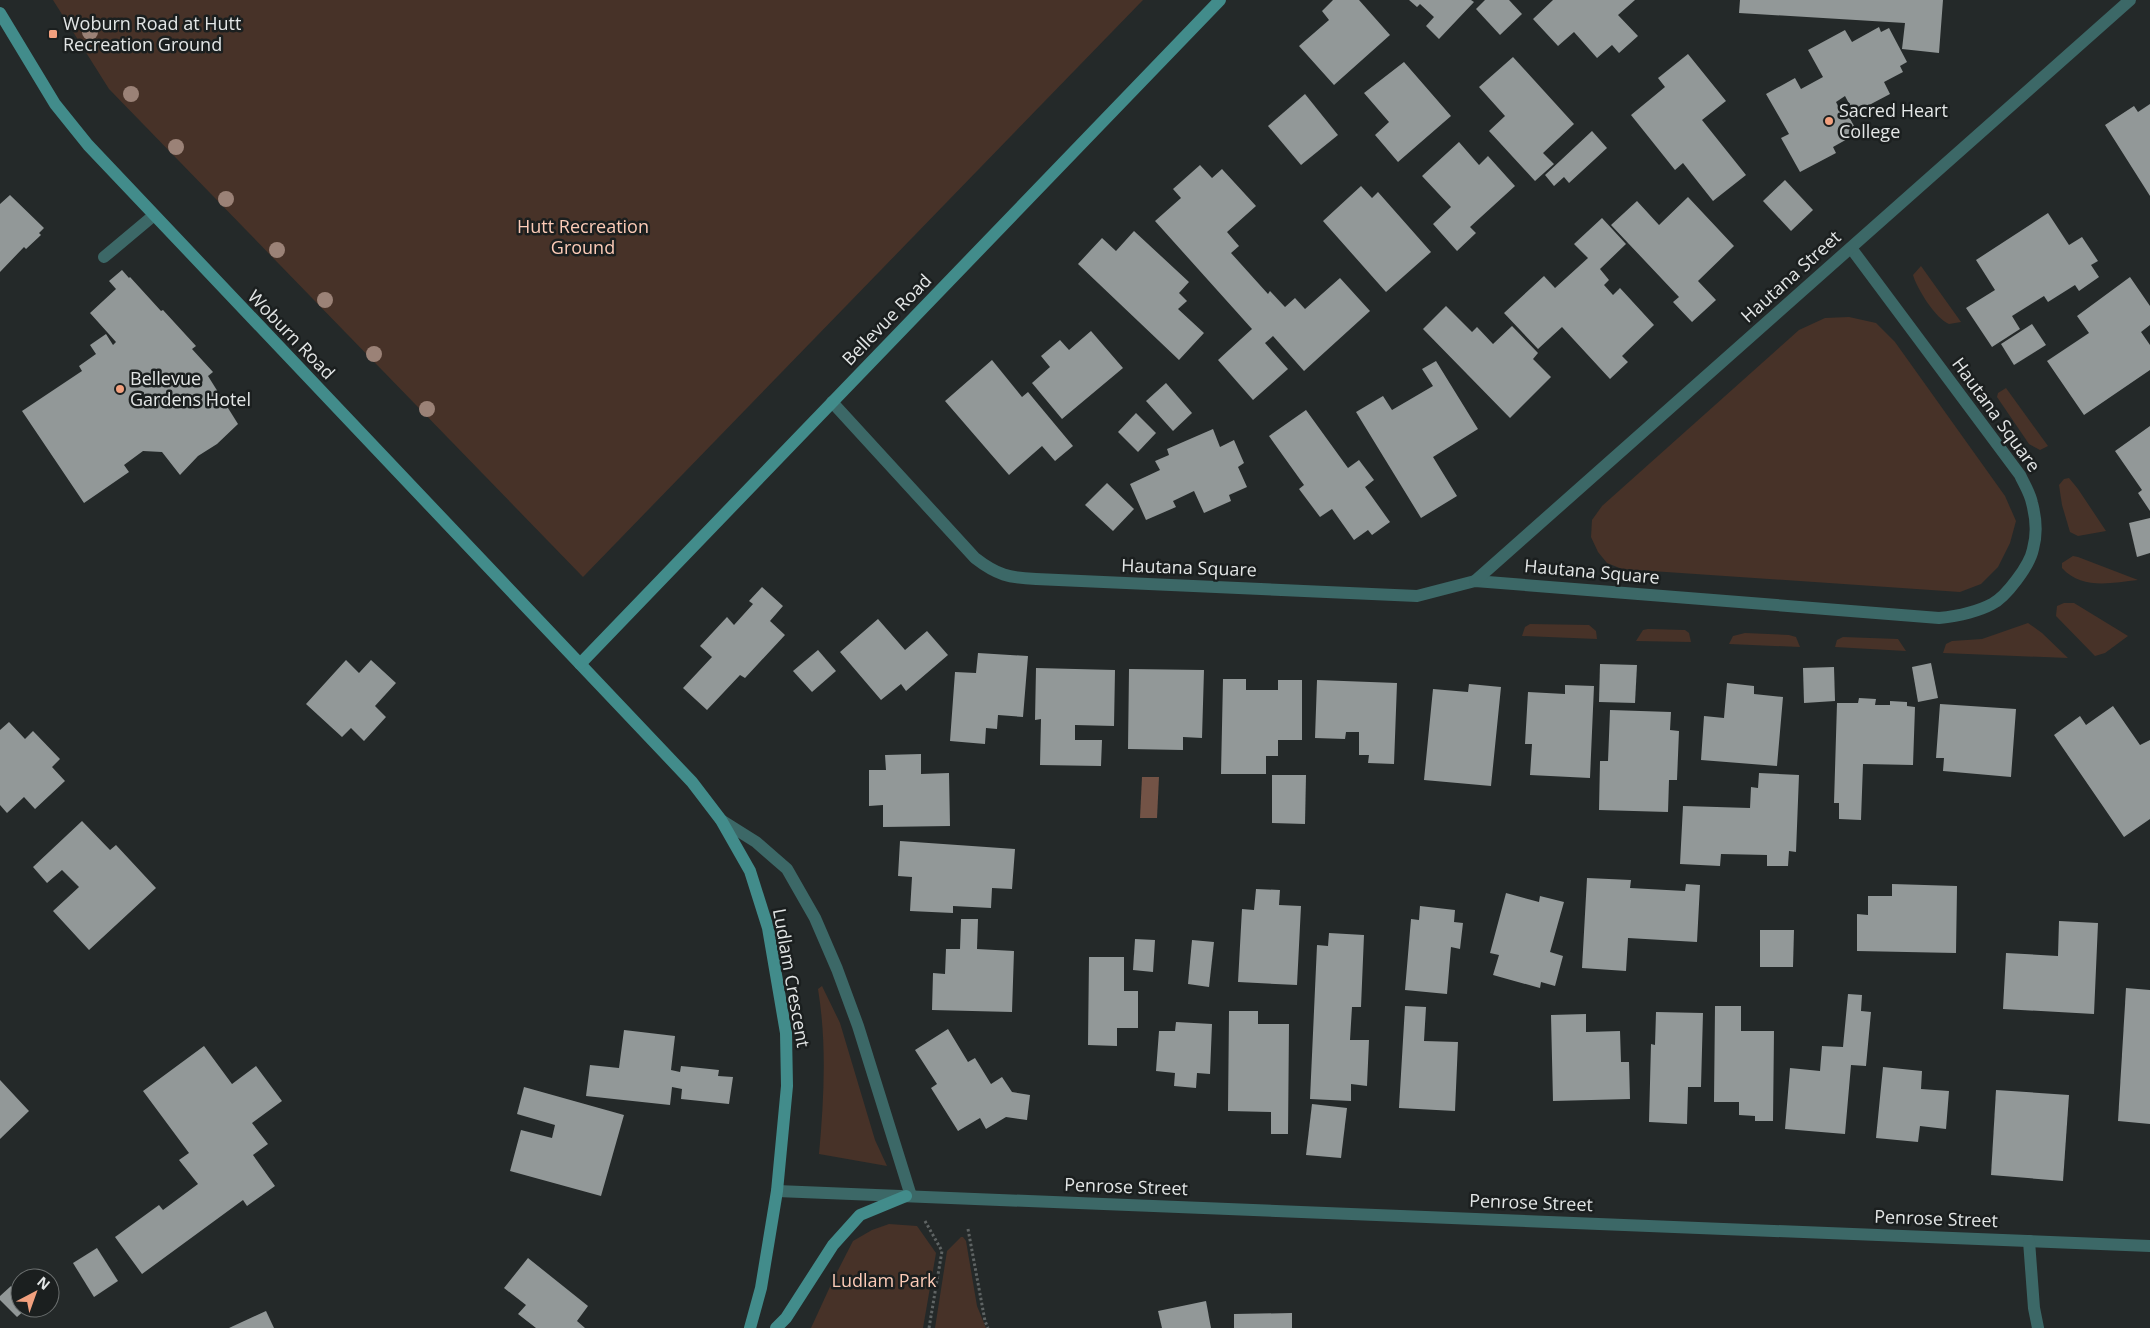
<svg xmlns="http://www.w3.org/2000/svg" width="2150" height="1328" viewBox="0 0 2150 1328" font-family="'Open Sans',sans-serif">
  <rect width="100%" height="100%" fill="#242929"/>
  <!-- green -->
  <g fill="#473228">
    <polygon points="53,0 1143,0 583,577 109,89"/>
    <path d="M1921,266l40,56 -12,2c-13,-5 -32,-35 -36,-49z"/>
    <polygon points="1849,317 1876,323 1895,342 2005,496 2016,521 2010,543 1998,567 1981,584 1960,592 1622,569 1607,563 1598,552 1591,537 1592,520 1602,506 1799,330 1825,318"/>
    <polygon points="2006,388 2048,446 2040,450 2029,444 1997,397 1998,393"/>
    <polygon points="2069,478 2078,489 2106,531 2078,536 2070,532 2062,505 2059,485 2064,479"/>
    <path d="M2073,556l5,1 60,23c-27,3 -56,10 -76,-12v-5z"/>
    <polygon points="2064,603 2074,603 2128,636 2105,653 2095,656 2056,616 2057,606"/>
    <polygon points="2028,623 2042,633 2068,658 1943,653 1946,644 1952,641 1982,639"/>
    <polygon points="1530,624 1589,625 1596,631 1597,639 1522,636 1525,627"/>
    <polygon points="1648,629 1685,630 1689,633 1691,642 1636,641 1643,630"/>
    <polygon points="1745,633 1789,635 1796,637 1800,647 1729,644 1733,636"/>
    <polygon points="1843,637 1898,639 1906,651 1835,647 1837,640"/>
    <path d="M822,986l18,37 35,117 12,26 -68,-12c5,-55 8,-110 -1,-165z"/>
    <polygon points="889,1224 917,1226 936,1253 923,1328 811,1328 834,1278 853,1241 872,1230"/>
    <polygon points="961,1237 963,1237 966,1241 977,1306 986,1328 935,1328 947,1251"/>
  </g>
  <!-- water -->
  <polygon fill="#735346" points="1142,777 1159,777 1157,818 1140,818"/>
  <!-- building -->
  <g fill="#929898">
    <polygon points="1333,0 1359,0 1390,35 1334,85 1299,46 1329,20 1322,11"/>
    <polygon points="1409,0 1471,0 1474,2 1439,39 1426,26 1434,17 1420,4 1417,7"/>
    <polygon points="1485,0 1509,0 1522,14 1500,35 1476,9"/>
    <polygon points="1553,0 1635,0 1618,15 1638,36 1619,53 1612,45 1597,58 1574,32 1558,46 1533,19"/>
    <polygon points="1740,0 1943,0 1939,53 1902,49 1905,23 1739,13"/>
    <polygon points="1879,27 1881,32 1889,28 1907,62 1900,66 1903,72 1884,82 1890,94 1854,113 1845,96 1836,102 1840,110 1844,108 1858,133 1833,147 1836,153 1800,172 1781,138 1789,134 1766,94 1795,78 1801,89 1823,77 1808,50 1845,30 1852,42"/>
    <polygon points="1688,54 1726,101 1702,120 1746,175 1713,201 1683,163 1675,170 1631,115 1665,87 1658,78"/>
    <polygon points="1513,57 1574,124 1543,153 1554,164 1535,181 1489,131 1505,116 1479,87"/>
    <polygon points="1404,62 1451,116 1398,162 1375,135 1389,122 1364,93"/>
    <polygon points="1305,94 1338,135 1301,165 1268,126"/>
    <polygon points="2150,104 2150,196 2105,125 2134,106 2138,112"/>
    <polygon points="1592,131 1607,148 1569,183 1564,177 1554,186 1545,175"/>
    <polygon points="1459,142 1479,165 1488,156 1515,186 1470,227 1476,233 1457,251 1433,224 1451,207 1422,176"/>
    <polygon points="1200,165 1212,178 1222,169 1256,206 1227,232 1239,246 1231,253 1268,294 1270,291 1285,307 1295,298 1305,309 1340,278 1370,311 1304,371 1273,336 1265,343 1288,369 1253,400 1218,360 1252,329 1155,221 1181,198 1173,189"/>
    <polygon points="1785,180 1813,210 1791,231 1763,201"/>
    <polygon points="1361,186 1372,198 1378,192 1431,252 1386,292 1323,221"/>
    <polygon points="10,195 44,228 39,233 41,235 26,249 24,247 0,272 0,204"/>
    <polygon points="1688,197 1734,246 1698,281 1716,300 1692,322 1673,302 1679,297 1611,225 1637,201 1659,225"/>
    <polygon points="2048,213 2069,245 2082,237 2098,261 2091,265 2099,277 2079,291 2075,285 2048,302 2044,296 2012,316 2020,329 1992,347 1966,308 1995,290 1976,260"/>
    <polygon points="1602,218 1626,244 1600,269 1609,280 1604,285 1613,295 1620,288 1654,325 1622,356 1628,362 1610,379 1562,327 1538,349 1504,313 1544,276 1555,288 1588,258 1574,244"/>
    <polygon points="1134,231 1189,282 1179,293 1187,301 1178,309 1204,333 1179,360 1078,264 1102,238 1116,251"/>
    <polygon points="122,270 129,278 130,277 161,311 163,310 196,346 192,349 213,372 208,376 238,424 217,444 198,456 180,475 162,452 143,451 124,465 129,472 84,503 22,411 82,371 79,366 96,354 90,345 106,334 113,345 116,342 90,313 116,289 109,281"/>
    <polygon points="2130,277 2150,306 2150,325 2141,332 2150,345 2150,370 2084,415 2047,361 2089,333 2077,316"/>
    <polygon points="1446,306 1472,332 1477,327 1493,344 1512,326 1538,353 1533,359 1551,377 1510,418 1423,329"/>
    <polygon points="2032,324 2046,345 2014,365 2001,344"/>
    <polygon points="1091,331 1123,368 1062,419 1032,383 1050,367 1041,356 1060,340 1069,350"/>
    <polygon points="992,360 1022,397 1028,392 1073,446 1055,461 1042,446 1009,475 945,401"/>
    <polygon points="1436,361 1478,429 1433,457 1457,496 1421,518 1356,412 1383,396 1392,410 1433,386 1422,369"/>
    <polygon points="1166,383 1192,413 1173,431 1146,401"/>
    <polygon points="1306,410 1348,468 1359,460 1374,480 1365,487 1390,522 1372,535 1368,530 1354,540 1332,509 1320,517 1299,489 1304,485 1269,436"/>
    <polygon points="1136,413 1156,433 1138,452 1118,432"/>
    <polygon points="2150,426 2150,511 2138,493 2142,490 2115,451"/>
    <polygon points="1213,429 1220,447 1234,440 1244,463 1238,467 1247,487 1229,495 1231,501 1204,513 1194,491 1173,501 1176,507 1146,520 1130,484 1160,470 1155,461 1169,455 1167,449"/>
    <polygon points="1107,483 1134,509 1113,531 1085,505"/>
    <polygon points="2150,518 2150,553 2137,557 2129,523"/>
    <polygon points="762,587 783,606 770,621 785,635 745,678 740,675 707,710 683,688 712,657 700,646 727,617 734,625 753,604 749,601"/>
    <polygon points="878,619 905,650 927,631 948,655 906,691 901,684 881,700 840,652"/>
    <polygon points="818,650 836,671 812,692 793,671"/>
    <polygon points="978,653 1028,656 1023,717 998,715 997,729 986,728 985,744 950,741 955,672 976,673"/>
    <polygon points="346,660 359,673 371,660 396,683 375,706 386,717 364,741 351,728 342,737 306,704"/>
    <polygon points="1931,663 1938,698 1918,702 1912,667"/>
    <polygon points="1600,664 1637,665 1635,703 1599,702"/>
    <polygon points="1834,667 1835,701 1804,703 1803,668"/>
    <polygon points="1036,668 1115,670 1114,726 1075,725 1075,740 1102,740 1101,766 1040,765 1041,719 1035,720"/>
    <polygon points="1129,669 1204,670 1202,738 1183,737 1183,750 1128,749"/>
    <polygon points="1223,679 1246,679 1246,690 1278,690 1278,680 1302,680 1302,740 1278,740 1278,756 1266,756 1266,774 1221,774"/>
    <polygon points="1317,680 1397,683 1394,764 1368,763 1369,755 1359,755 1359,732 1346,732 1345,739 1315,738"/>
    <polygon points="1727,683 1754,686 1754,694 1783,697 1777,766 1701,760 1704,716 1724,718"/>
    <polygon points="1469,684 1501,687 1491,786 1424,780 1433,689 1468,692"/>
    <polygon points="1565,685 1594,686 1590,778 1530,775 1532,744 1525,744 1528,692 1565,694"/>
    <polygon points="1859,698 1876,699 1875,705 1890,705 1890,701 1907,702 1907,706 1915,707 1913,765 1863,764 1861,820 1839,819 1839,803 1834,803 1837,703 1858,703"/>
    <polygon points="1940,704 2016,709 2011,777 1943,771 1944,758 1936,758"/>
    <polygon points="2113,706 2140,745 2150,740 2150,819 2124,837 2054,735 2080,716 2086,725"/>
    <polygon points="1610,710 1671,712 1670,730 1679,731 1677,780 1669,780 1668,812 1599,810 1600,761 1608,761"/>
    <polygon points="9,722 25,739 33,731 60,759 52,767 65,781 35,809 24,797 7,813 0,805 0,730"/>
    <polygon points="921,754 921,774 949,773 950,826 883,827 883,805 869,806 869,770 886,770 885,755"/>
    <polygon points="1759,773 1799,775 1796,852 1789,851 1788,866 1767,866 1767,855 1721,854 1720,866 1680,864 1683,806 1750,808 1751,787 1758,788"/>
    <polygon points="1272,775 1306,775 1305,824 1272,823"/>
    <polygon points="82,821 110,850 116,845 156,888 89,950 53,911 79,887 62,870 47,883 33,867"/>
    <polygon points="900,841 1015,849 1012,889 992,888 991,908 953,906 953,913 910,911 912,877 898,876"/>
    <polygon points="1587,878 1631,880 1630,888 1685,891 1686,884 1700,885 1697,942 1628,938 1626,971 1582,968"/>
    <polygon points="1892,884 1957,886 1956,953 1857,951 1857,914 1868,915 1868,896 1892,896"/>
    <polygon points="1256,889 1280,890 1279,905 1301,906 1297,985 1238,982 1242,909 1254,910"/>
    <polygon points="1506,893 1539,902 1540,896 1564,902 1550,952 1563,956 1555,986 1541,982 1540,988 1493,975 1499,955 1490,953"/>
    <polygon points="1420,906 1455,910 1454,922 1463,923 1460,949 1451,947 1447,994 1405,990 1411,919 1419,920"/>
    <polygon points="961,919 978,919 977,949 1014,951 1012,1012 932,1010 933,973 945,974 946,949 960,949"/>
    <polygon points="2059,921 2098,923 2094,1014 2003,1009 2006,953 2058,956"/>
    <polygon points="1760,930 1794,930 1793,967 1760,967"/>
    <polygon points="1329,933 1364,935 1361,1007 1352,1007 1350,1040 1369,1040 1367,1086 1351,1084 1351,1101 1310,1099 1317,945 1328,946"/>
    <polygon points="1135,939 1155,940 1153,972 1133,970"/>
    <polygon points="1192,940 1214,942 1209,987 1188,984"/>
    <polygon points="1089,957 1124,957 1124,991 1138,991 1138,1028 1117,1028 1117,1046 1088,1045"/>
    <polygon points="2126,988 2150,990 2150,1124 2118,1121"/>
    <polygon points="1848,994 1862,995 1861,1011 1871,1012 1866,1066 1851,1065 1845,1134 1785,1129 1790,1068 1820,1071 1822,1046 1843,1047"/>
    <polygon points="1405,1006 1426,1007 1424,1041 1458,1042 1455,1111 1399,1108"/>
    <polygon points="1715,1006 1741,1006 1741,1031 1774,1031 1773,1121 1755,1121 1755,1116 1739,1115 1739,1102 1714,1102"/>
    <polygon points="1229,1011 1258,1011 1258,1024 1289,1024 1288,1134 1271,1134 1271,1112 1228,1111"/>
    <polygon points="1656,1012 1703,1013 1701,1087 1688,1087 1687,1124 1649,1122 1651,1044 1655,1045"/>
    <polygon points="1586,1014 1586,1032 1620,1031 1621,1062 1629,1062 1630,1099 1553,1101 1551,1015"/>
    <polygon points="1176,1022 1212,1024 1210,1074 1197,1073 1196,1088 1174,1086 1175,1073 1156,1071 1159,1031 1175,1031"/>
    <polygon points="948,1029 968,1062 975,1058 991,1084 1002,1077 1012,1092 1030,1095 1027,1120 1006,1117 986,1129 980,1118 958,1131 931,1088 937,1084 915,1050"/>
    <polygon points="624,1030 675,1036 671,1070 680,1072 681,1066 719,1070 718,1076 733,1077 729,1104 681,1099 682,1089 672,1087 670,1105 586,1096 590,1065 619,1068"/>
    <polygon points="204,1046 232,1084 256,1066 282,1101 252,1123 268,1144 253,1155 275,1186 247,1206 243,1200 142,1274 115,1237 159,1205 163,1210 198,1184 179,1160 189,1153 143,1091"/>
    <polygon points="1883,1067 1922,1071 1921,1089 1949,1091 1946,1129 1920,1126 1918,1142 1876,1138"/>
    <polygon points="0,1080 29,1111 0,1139"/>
    <polygon points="524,1087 624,1115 601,1196 510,1171 521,1130 552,1138 555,1125 517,1114"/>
    <polygon points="1996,1090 2069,1095 2063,1181 1991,1175"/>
    <polygon points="1312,1104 1347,1108 1341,1158 1306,1155"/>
    <polygon points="97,1248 118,1281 94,1297 73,1263"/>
    <polygon points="528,1258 588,1306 577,1321 585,1328 536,1328 518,1314 526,1305 504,1288"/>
    <polygon points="11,1286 20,1295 20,1308 27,1308 17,1317 0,1300 0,1296"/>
    <polygon points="1206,1301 1211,1328 1162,1328 1158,1311"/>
    <polygon points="266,1311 274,1328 229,1328"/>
    <polygon points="1292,1313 1292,1328 1234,1328 1234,1314"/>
  </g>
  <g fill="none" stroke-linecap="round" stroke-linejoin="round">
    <!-- path -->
    <g stroke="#5f6464" stroke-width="3" stroke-dasharray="2.5 2.5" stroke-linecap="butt">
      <polyline points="925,1221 942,1251 929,1328"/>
      <polyline points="968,1229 985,1321 988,1328"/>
    </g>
    <!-- lane -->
    <polyline stroke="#3c6867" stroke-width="12" points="104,257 153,216"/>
    <!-- street -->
    <g stroke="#3c6867" stroke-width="12">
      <path d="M832,402l143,156c22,17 34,20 61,21l381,17 58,-15 464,37c19,-2 36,-5 53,-14 14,-7 38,-39 41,-55 4,-14 3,-31 -1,-46 -2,-10 -8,-19 -12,-28l-169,-227"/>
      <polyline points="1475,581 2130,0"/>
      <polyline points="721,820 756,842 787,869 815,918 837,969 858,1026 911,1196"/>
      <polyline points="777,1191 2150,1246"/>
      <polyline points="2029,1241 2034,1308 2038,1328"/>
    </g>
    <!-- secondary -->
    <g stroke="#428c8b" stroke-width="12">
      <polyline points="0,13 55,104 88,145 692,782 721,820 750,871 768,928 786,1033 787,1086 777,1191 761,1288 750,1328"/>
      <polyline points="580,664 1220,0"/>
      <polyline points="776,1328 786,1318 833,1245 860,1215 906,1196"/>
    </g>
  </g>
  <!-- trees -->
  <g fill="#9b8277">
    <circle cx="90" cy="32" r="8"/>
    <circle cx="131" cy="94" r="8"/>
    <circle cx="176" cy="147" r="8"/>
    <circle cx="226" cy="199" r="8"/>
    <circle cx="277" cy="250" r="8"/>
    <circle cx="325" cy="300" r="8"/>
    <circle cx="374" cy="354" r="8"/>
    <circle cx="427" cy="409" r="8"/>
  </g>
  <!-- markers -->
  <g fill="#f2a07e" stroke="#1b1f1f" stroke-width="2">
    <rect x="48" y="29" width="10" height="10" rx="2.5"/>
    <circle cx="1829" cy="121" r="5"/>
    <circle cx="120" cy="389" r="5"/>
  </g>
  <g text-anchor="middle" stroke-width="5" stroke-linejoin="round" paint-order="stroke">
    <!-- poi labels -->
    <g font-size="18" fill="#e3e6e6" stroke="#1b1f1f" text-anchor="start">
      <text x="63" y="30">Woburn Road at Hutt<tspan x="63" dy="21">Recreation Ground</tspan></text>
      <text x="1839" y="117">Sacred Heart<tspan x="1839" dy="21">College</tspan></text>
      <text x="130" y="385">Bellevue<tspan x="130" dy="21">Gardens Hotel</tspan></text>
    </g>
    <!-- park labels -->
    <g font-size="18" fill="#fccbb7" stroke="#1b1f1f">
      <text x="583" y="233">Hutt Recreation<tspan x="583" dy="21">Ground</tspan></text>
      <text x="884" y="1287">Ludlam Park</text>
    </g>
    <!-- street labels -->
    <g font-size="18" fill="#e3e6e6" stroke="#1b1f1f">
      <text transform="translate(1791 277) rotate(-42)" y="6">Hautana Street</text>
      <text transform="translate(887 320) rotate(-46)" y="6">Bellevue Road</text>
      <text transform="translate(291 335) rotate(46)" y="6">Woburn Road</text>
      <text transform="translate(1996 415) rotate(54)" y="6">Hautana Square</text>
      <text transform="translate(1189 568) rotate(2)" y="6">Hautana Square</text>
      <text transform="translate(1592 572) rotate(5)" y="6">Hautana Square</text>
      <text transform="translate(791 978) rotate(80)" y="6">Ludlam Crescent</text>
      <text transform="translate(1126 1187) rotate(2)" y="6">Penrose Street</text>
      <text transform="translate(1531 1203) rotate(2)" y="6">Penrose Street</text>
      <text transform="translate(1936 1219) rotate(2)" y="6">Penrose Street</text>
    </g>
  </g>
  <!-- north arrow -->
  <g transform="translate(35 1293) rotate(41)"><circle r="24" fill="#1b1f1f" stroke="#6b6f6f"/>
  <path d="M0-4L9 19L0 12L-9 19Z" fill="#f2a07e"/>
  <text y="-8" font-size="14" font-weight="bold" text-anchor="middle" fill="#e3e6e6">N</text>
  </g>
</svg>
